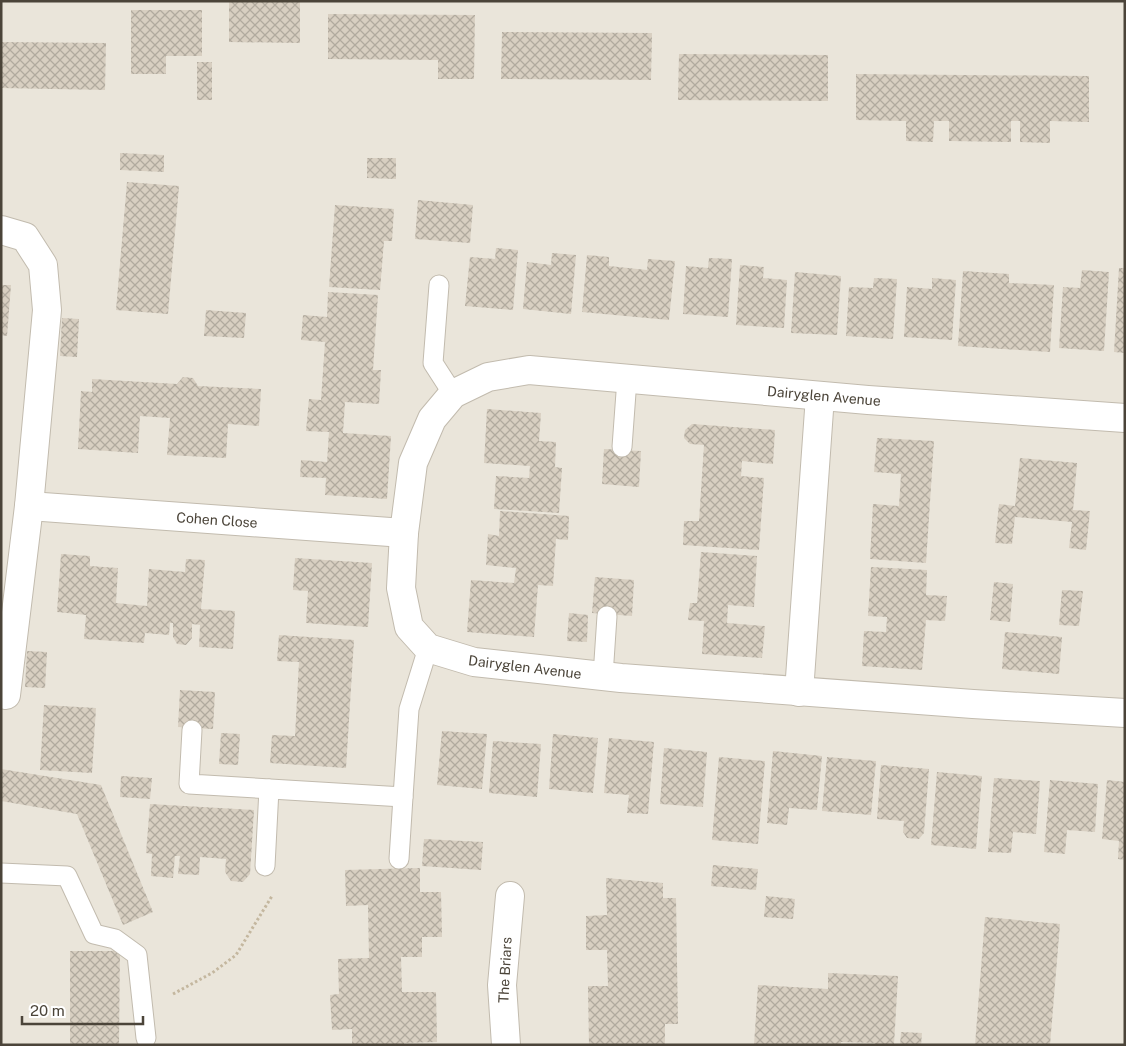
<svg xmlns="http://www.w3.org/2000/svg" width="1126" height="1046" viewBox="0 0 1126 1046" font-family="'Public Sans',sans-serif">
  <defs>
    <pattern id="building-cross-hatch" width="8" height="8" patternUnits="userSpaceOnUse" patternTransform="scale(1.25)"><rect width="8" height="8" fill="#d8cfc1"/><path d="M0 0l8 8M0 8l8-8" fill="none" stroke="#b1aa9e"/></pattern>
  </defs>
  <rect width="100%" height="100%" fill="#f6f3ec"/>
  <!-- residential -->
  <rect fill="#eae5da" x="1" y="1" width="1124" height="1044"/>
  <!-- building -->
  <g fill="url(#building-cross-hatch)">
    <polygon points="229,1 300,1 300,43 229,42"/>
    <polygon points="131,10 202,10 202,56 166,56 166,74 131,74"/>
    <polygon points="328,14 475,15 474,79 438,79 438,60 328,59"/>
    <polygon points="502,32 652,33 651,80 501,79"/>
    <polygon points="1,42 106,43 105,90 1,88"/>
    <polygon points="679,54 828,55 828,101 678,100"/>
    <rect x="197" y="62" width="15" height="38"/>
    <polygon points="856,74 1089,76 1089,122 1050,121 1050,143 1020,142 1020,121 1011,121 1011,142 949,141 949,121 934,121 933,142 906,141 906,121 856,120"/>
    <polygon points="120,153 164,155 164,172 120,170"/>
    <polygon points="367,158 396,158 396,179 367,178"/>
    <polygon points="127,182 179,186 168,314 116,310"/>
    <polygon points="418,200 473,205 470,243 415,239"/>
    <polygon points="335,205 394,209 392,241 384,241 380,290 329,287"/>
    <polygon points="496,248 518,250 513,310 465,306 470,257 495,259"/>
    <polygon points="552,253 576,255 571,314 523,309 527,262 551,265"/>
    <polygon points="587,255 609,257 609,266 647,270 648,259 675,261 669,320 582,312"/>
    <polygon points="709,258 732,259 728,317 683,314 686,266 708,268"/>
    <polygon points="740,265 764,267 763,278 787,280 784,328 736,325"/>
    <polygon points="1119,268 1125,268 1125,353 1114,352"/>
    <polygon points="1082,270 1109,272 1104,351 1059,348 1063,287 1080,288"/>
    <polygon points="963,271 1009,274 1009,283 1054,285 1050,352 958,346"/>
    <polygon points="795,272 841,276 837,335 791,333"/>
    <polygon points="874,278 897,279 893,339 846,336 849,287 873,288"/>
    <polygon points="932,278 956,280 952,340 904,337 907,287 932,289"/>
    <polygon points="1,285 11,285 7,336 1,335"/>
    <polygon points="328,292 378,295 373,370 381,370 379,404 345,402 343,433 391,436 387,499 325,495 326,478 300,477 301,460 327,462 329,432 306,431 309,399 321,400 325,342 301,340 303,315 327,317"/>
    <polygon points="206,310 246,313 244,338 204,336"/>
    <polygon points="62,318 79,319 77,357 60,356"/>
    <polygon points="183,377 193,378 198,386 261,389 259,426 228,424 226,458 167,455 170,418 140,416 138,453 78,449 81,391 92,392 92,379 177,384"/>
    <polygon points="487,409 541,413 539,441 556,442 555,467 562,468 559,513 494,509 496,476 529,478 530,466 484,463"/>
    <polygon points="692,424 775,430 773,464 742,461 741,476 764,478 759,550 683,545 684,521 699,521 704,445 690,444 684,438 685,430"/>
    <polygon points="877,438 934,441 926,563 870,559 873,504 899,506 901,474 874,472"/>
    <polygon points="604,449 641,451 639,487 602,484"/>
    <polygon points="1020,458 1077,463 1073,510 1090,511 1086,550 1069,548 1072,522 1015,517 1012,544 995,543 999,504 1015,506"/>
    <polygon points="500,511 569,516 568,540 556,539 553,586 538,585 534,637 467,632 471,580 514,583 516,568 486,565 488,534 499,536"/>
    <polygon points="701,552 757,556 754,607 728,605 727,623 765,626 762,658 702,654 704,621 688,620 690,603 697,603"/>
    <polygon points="61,554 90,556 90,566 118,568 116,603 147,606 149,569 185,572 186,559 205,560 201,609 235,611 233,649 199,647 200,625 192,624 192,638 186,645 177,644 173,637 173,623 170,623 169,635 145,633 144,643 84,639 86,615 57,612"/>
    <polygon points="295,558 372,563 368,627 306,623 308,591 293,590"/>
    <polygon points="871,567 927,570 926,595 947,596 945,621 926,620 922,670 862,666 864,631 886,632 887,617 868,616"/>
    <polygon points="595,577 634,580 632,616 592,613"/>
    <polygon points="994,582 1013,584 1010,622 990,620"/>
    <polygon points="1062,590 1083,591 1079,626 1059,625"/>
    <polygon points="569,613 588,615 587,642 567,641"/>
    <polygon points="1005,632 1062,637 1059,674 1002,669"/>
    <polygon points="279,635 354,640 346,768 270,763 272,735 295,736 299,662 277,661"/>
    <polygon points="27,651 47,652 45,688 25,687"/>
    <polygon points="180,690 215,692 213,729 178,727"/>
    <polygon points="44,705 96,708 92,773 40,770"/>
    <polygon points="442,731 487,734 482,789 437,785"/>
    <polygon points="221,733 240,734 238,765 219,764"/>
    <polygon points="553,734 598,738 593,793 549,789"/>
    <polygon points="609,738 654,742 648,814 627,813 629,795 604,793"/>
    <polygon points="493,741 541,744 537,797 489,793"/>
    <polygon points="664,748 707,752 703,807 660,804"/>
    <polygon points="773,751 822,756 817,810 789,808 787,825 767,823"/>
    <polygon points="719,757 765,761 758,844 712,840"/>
    <polygon points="827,757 876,761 871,815 822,811"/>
    <polygon points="881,765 929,769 924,833 919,839 907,838 903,832 904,821 877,819"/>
    <polygon points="1,769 101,785 153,912 123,925 77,814 1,801"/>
    <polygon points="937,772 982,776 976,849 931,845"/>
    <polygon points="121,776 152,778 150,799 120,797"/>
    <polygon points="994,778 1040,781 1036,834 1013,832 1011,853 988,852"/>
    <polygon points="1050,780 1098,784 1095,832 1067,830 1065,854 1044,852"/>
    <polygon points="1107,780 1125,782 1125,860 1118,859 1119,841 1102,839"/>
    <polygon points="150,804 254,810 250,874 243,882 231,881 225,872 226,859 200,857 199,875 178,874 180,856 175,856 173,878 151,876 152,854 146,853"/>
    <polygon points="424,839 483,842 481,870 422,866"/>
    <polygon points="713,865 758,869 756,890 711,886"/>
    <polygon points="420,868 420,892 441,892 442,937 422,937 422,957 401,957 402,992 436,992 437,1042 404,1043 404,1045 352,1045 352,1029 332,1030 330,995 339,994 338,959 369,958 368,905 346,906 345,870"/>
    <polygon points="606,878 663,883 663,898 676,898 678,1024 665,1024 665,1045 589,1045 588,986 608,986 607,950 586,950 586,916 607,915"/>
    <polygon points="766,896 795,899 793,919 764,917"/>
    <polygon points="985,917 1060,924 1050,1045 975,1045"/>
    <polygon points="70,951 120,951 119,1045 70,1045"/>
    <polygon points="828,973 898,976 894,1045 875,1045 875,1043 841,1042 841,1045 754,1045 758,985 828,989"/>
    <polygon points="901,1032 922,1033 921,1045 900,1045"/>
  </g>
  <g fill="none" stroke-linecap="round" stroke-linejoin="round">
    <defs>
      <g id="service">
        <polyline points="439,285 433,363 453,394"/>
        <polyline points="622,447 627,379"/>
        <polyline points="603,676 607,616"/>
        <polyline points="192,730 189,784 403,797 409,709 428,648"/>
        <polyline points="399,859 403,797"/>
        <polyline points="265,866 269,789"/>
        <polyline points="1,873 67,876 94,934 115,939 137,955 146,1038"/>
      </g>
      <g id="minor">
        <polyline points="1,230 25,237 43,265 47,310 29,506 6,695"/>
        <polyline points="1125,418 868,400 529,370 488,377 453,394 432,419 413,463 404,533 401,588 409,627 428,648 474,662 621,678 973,704 1125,713"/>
        <polyline points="29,506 404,533"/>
        <polyline points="799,692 820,396"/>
        <polyline points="506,1045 502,985 510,896"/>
      </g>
    </defs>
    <!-- service casing -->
    <use href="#service" stroke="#c2bbae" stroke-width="21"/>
    <!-- minor casing -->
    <use href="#minor" stroke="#c2bbae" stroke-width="30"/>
    <!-- path -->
    <polyline stroke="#c4b79f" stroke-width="3" stroke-dasharray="2.5 2.5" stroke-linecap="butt" points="173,994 212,973 236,955 272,896"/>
    <!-- service -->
    <use href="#service" stroke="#fff" stroke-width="19"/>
    <!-- minor -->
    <use href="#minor" stroke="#fff" stroke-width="28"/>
  </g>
  <g text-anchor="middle" stroke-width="5" stroke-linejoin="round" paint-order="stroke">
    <!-- street labels -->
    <g font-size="14" fill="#4b4439" stroke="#fff">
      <text transform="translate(824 396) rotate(5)" y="5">Dairyglen Avenue</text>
      <text transform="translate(217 520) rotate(4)" y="5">Cohen Close</text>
      <text transform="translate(525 667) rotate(7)" y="5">Dairyglen Avenue</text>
      <text transform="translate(505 970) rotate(-87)" y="5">The Briars</text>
    </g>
  </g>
  <!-- border -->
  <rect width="1126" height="1046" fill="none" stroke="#4b4439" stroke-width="5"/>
  <!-- scale -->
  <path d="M22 1016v8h121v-8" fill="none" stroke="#4b4439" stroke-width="2.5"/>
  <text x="30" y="1016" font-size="15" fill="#4b4439" stroke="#ffffff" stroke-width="4" paint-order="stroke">20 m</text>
</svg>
